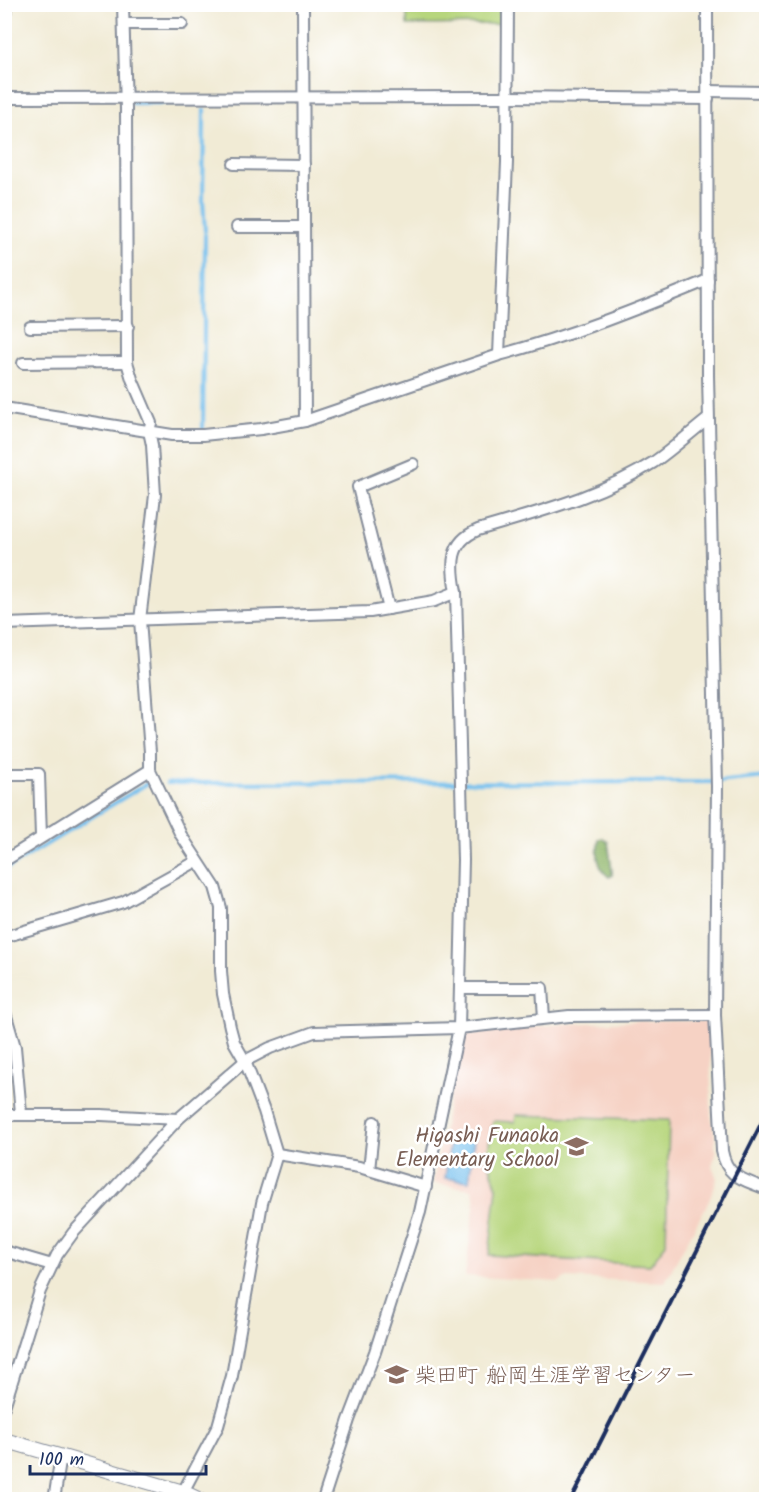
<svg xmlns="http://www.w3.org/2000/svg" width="771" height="1504" viewBox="0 0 771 1504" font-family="Kalam,'Klee One',sans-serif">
  <rect width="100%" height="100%" fill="#fff"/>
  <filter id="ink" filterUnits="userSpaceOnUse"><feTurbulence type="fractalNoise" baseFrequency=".0167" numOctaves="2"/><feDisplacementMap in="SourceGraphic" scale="12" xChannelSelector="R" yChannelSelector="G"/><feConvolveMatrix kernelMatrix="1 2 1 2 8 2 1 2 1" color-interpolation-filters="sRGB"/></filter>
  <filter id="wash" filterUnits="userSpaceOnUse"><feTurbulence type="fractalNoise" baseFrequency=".008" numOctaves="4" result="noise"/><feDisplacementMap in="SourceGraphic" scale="24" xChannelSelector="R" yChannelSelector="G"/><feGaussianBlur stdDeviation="1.35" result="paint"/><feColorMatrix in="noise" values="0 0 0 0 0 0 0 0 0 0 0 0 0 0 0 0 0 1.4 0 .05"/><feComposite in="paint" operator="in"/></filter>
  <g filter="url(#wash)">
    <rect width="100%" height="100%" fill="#f1ebd5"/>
    <!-- built -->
    <polygon fill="#f6d2c4" points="637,1021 710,1021 711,1115 715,1137 715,1157 712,1165 717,1179 709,1201 665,1282 565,1278 559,1282 465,1276 475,1200 472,1189 433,1183 462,1035 564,1024"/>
    <!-- green -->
    <g fill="#b7d67d" stroke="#69826e" stroke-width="1.5">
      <polygon points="407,5 500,5 500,24 407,25"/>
      <polygon points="516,1115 669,1120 666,1244 650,1265 489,1255 497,1188 487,1156 493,1121 515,1122"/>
    </g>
    <!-- forest -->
    <path fill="#91b76c" stroke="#567365" stroke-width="1.5" d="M602,838l6,4 4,29v4l-3,2c-12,-9 -13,-23 -10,-38z"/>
    <!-- water -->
    <polygon fill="#74c0ee" stroke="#4878a6" stroke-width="1.5" points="451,1136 474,1139 469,1181 445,1178"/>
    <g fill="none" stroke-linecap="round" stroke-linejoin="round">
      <!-- stream -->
      <g stroke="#74c0ee" stroke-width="4">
        <polyline points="132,103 196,103"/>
        <polyline points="204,110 203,200 205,231"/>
        <polyline points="203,430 205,235"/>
        <polyline points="167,783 716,782 766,777"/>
        <polyline points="4,870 148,783"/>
      </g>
    </g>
  </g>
  <g filter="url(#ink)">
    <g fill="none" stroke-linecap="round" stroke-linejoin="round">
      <defs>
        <g id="minor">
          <polyline points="123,4 126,109 127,362 132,379 151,423 149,431 152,445 155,495 140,620 150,752 150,770 181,835 215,887 221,908 221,971 223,994 230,1027 234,1042 245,1061 264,1111 277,1154 262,1203 232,1376 218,1426 183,1492"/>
          <polyline points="303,4 305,421"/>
          <path d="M707,4l1,371 9,411 -2,229 7,136c5,27 21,28 44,38"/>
          <polyline points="4,10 6,10"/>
          <polyline points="125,24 182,24"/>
          <polyline points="708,91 766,92"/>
          <polyline points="4,98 508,97 708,99"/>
          <polyline points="234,164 304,165"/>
          <polyline points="237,227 304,227"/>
          <polyline points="30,327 128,326"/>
          <polyline points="499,355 507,162 508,4"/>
          <polyline points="23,363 127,362"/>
          <path d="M4,408l168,27h31l58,-6 44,-8 194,-66c71,-19 141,-47 209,-75"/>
          <polyline points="389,609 358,487 413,464"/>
          <polyline points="4,624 370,612 434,601 456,592"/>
          <polyline points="4,774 39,774 41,837"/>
          <polyline points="4,861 150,770"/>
          <polyline points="4,937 123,902 197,861"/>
          <polyline points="460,988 542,988 544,1018"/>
          <polyline points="4,1009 15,1047 21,1113"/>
          <polyline points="4,1115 101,1115 178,1119"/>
          <polyline points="277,1154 359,1167 426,1187"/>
          <polyline points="369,1170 374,1122"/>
          <polyline points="4,1251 52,1265"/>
          <polyline points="4,1407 40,1291 57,1255 73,1233 178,1119 245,1061 270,1048 314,1032 459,1028 569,1016 715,1015"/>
          <polyline points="54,1500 61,1456"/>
          <path d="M323,1500l26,-80 26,-68 45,-140 39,-184 4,-168 -7,-268c-5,-27 -7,-50 22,-62 60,-18 123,-34 176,-68 19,-13 36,-29 54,-43"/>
        </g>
        <polyline id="tertiary" points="4,1440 183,1492 200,1500"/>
      </defs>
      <!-- minor casing -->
      <use href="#minor" stroke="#868d9a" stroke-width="14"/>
      <!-- tertiary casing -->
      <use href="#tertiary" stroke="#868d9a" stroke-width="16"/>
      <!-- minor -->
      <use href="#minor" stroke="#fff" stroke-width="10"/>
      <!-- tertiary -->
      <use href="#tertiary" stroke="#fff" stroke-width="14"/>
      <!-- rail -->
      <polyline stroke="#1b2f5e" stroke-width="4" points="571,1500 766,1114"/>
    </g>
  </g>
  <!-- icons -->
  <defs>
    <symbol id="school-bare" viewBox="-9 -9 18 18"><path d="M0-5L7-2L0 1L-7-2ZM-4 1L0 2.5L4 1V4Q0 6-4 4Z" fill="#8d6e63" stroke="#fff" stroke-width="2.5" paint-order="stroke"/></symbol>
  </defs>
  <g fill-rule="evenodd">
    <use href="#school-bare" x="560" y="1130" width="33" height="33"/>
    <use href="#school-bare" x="380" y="1358" width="33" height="33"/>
  </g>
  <g text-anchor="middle" stroke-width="5" stroke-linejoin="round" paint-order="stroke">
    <!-- education labels -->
    <g font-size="21" fill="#785e54" stroke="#fff" text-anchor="end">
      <text x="559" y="1142">Higashi Funaoka<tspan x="559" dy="24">Elementary School</tspan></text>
      <text x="415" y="1382" text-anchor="start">柴田町 船岡生涯学習センター</text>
    </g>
  </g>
  <!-- margin -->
  <rect width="771" height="1504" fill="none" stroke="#fff" stroke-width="24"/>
  <!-- scale -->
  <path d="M30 1465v9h176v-9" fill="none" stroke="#1b2f5e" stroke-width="3"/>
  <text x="39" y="1465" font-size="18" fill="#1b2f5e" stroke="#ffffff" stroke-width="4.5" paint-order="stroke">100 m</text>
</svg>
